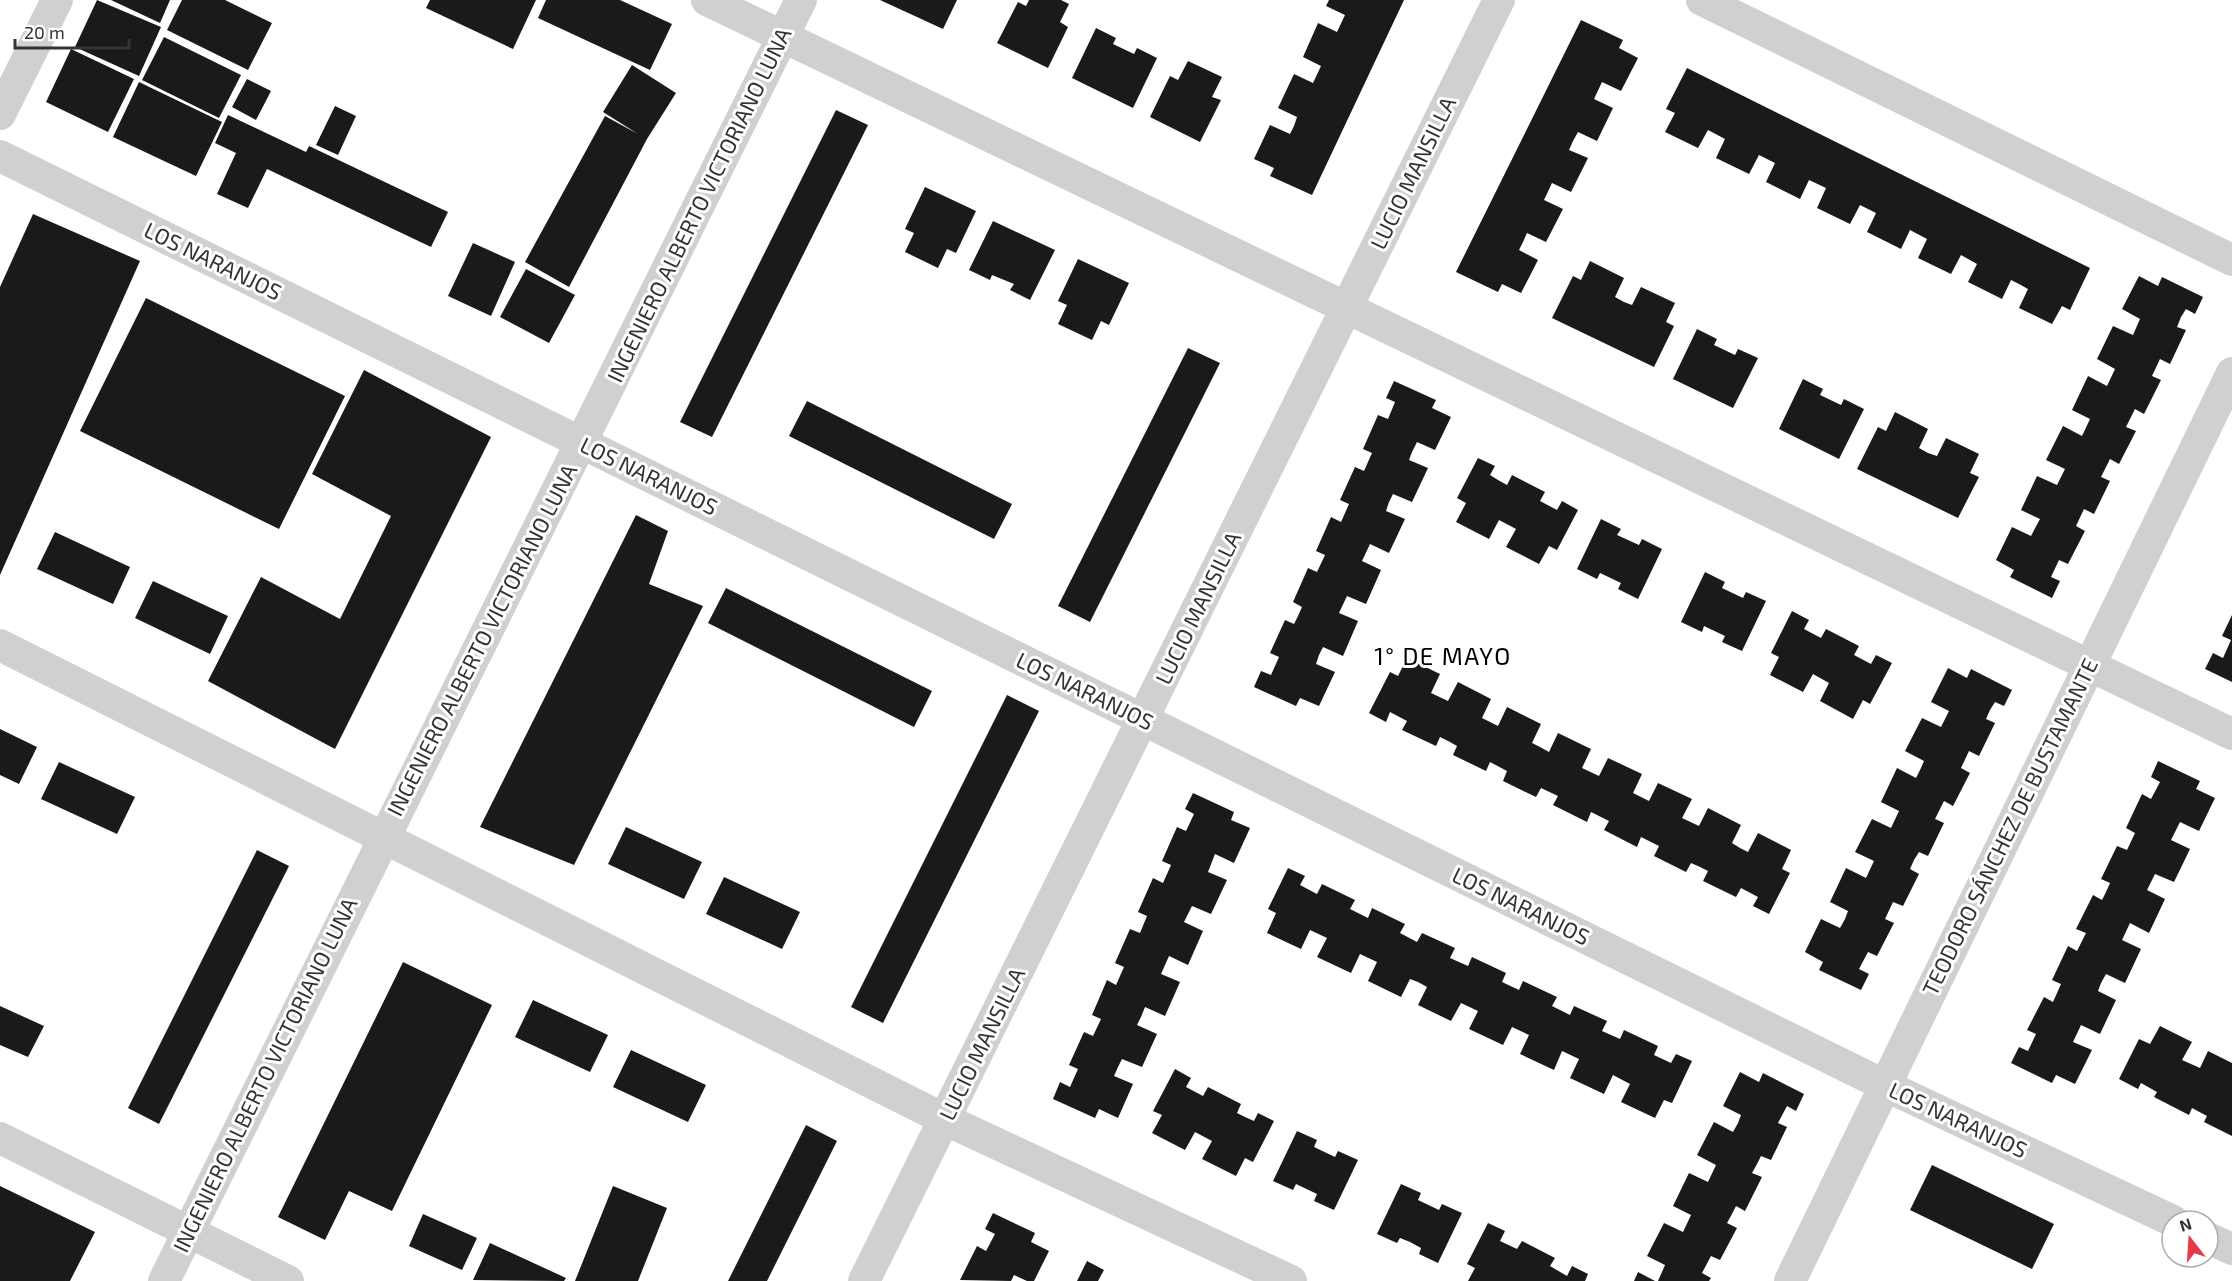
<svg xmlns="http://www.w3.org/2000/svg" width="2232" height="1281" viewBox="0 0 2232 1281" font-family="'Exo 2',sans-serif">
  <rect width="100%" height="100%" fill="#fff"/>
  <!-- building -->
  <g fill="#1a1a1a">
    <polygon points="97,0 161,27 139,76 75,47"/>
    <polygon points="111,0 170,0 160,23"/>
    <polygon points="182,0 225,0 272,23 248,70 167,30"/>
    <polygon points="430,0 536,0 513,49 426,8"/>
    <polygon points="546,0 620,0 672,24 650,70 538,18"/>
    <polygon points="880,0 957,0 943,29"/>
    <polygon points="1029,0 1061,0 1069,4 1060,22 1068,27 1048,68 997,43 1018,2 1026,6"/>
    <polygon points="1329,0 1404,0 1312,195 1270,176 1274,168 1254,159 1270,125 1290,134 1294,126 1297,117 1278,108 1294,74 1313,83 1321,66 1303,57 1318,23 1337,32 1345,15 1326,6"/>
    <polygon points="1581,20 1623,40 1619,48 1638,58 1621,91 1602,82 1594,99 1613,108 1597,141 1578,132 1573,141 1569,150 1588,158 1571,192 1552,183 1544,200 1563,209 1546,242 1527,233 1523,242 1519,250 1538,260 1521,293 1502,284 1498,292 1456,272"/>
    <polygon points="1096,28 1116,38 1113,44 1134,54 1137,48 1157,58 1133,108 1072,78"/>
    <polygon points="164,37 241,75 219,118 142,80"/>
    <polygon points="71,49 134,79 108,132 46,102"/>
    <polygon points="1188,61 1222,77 1212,97 1221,100 1200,142 1150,117 1170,76 1178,80"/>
    <polygon points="632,65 676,93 647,139 569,287 525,262 605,116 638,134 603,112"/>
    <polygon points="1687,68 2090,268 2070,310 2062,306 2052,324 2019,308 2028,289 2019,284 2011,280 2002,299 1968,282 1977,264 1961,255 1951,274 1918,258 1927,239 1910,230 1901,249 1867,232 1876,213 1860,205 1850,224 1817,208 1826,188 1809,180 1800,199 1766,182 1775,163 1759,155 1749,174 1716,158 1725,139 1708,130 1698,148 1665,132 1675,113 1666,109"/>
    <polygon points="247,79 271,91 256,120 232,107"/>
    <polygon points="139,82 222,122 196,176 113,137"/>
    <polygon points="335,106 356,116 338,155 316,145"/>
    <polygon points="836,110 868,125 712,437 680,422"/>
    <polygon points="228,115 306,152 309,146 448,212 431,247 267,169 248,208 217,194 236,153 215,143"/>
    <polygon points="925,187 976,211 956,253 947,249 938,268 905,252 914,233 905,229"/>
    <polygon points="33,214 140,261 0,575 0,287"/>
    <polygon points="993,221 1055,250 1030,300 1010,290 1014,284 992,275 990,280 969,270"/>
    <polygon points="473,243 515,262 491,316 448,296"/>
    <polygon points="1078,259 1129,283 1109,325 1101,321 1092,340 1058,324 1067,305 1058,301"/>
    <polygon points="1590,261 1624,278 1615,297 1624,302 1632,305 1641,287 1675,303 1666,322 1674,326 1654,367 1552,318 1573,276 1581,280"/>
    <polygon points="526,269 575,295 549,343 500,317"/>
    <polygon points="2139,276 2158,286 2162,277 2203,297 2195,314 2186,309 2181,317 2177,327 2186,330 2170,364 2160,359 2152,376 2161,380 2144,414 2135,409 2126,427 2136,431 2119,464 2110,459 2101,477 2110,481 2094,514 2084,509 2076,526 2085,531 2068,564 2059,560 2051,577 2060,581 2052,598 2010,577 2014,570 1996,560 2012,527 2031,536 2040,519 2021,510 2037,476 2057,485 2065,469 2046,460 2063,426 2082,436 2090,419 2072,410 2088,376 2107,386 2115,369 2097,359 2113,326 2133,335 2140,319 2122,309"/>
    <polygon points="146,298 345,396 279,529 80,431"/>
    <polygon points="1697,329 1717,339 1714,345 1735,355 1738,349 1758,358 1733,408 1673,379"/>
    <polygon points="1188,348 1220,363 1090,622 1058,606"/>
    <polygon points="364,370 491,437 335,749 208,681 261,577 340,619 391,516 312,474"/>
    <polygon points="1803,379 1823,389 1820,395 1841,405 1844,399 1864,409 1839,459 1779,429"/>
    <polygon points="1394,381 1436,400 1432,408 1451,417 1435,450 1417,442 1412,452 1409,460 1428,468 1412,502 1393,494 1389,502 1386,511 1405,519 1389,553 1370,544 1362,561 1381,570 1366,604 1347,596 1339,613 1358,621 1343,656 1323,647 1319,655 1316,664 1335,672 1319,706 1300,698 1296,706 1254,687 1261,671 1271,675 1279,657 1270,653 1285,620 1294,624 1298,616 1302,607 1293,602 1308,568 1317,572 1325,555 1316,551 1331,517 1341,522 1349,504 1340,500 1355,467 1364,471 1372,453 1363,449 1378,415 1388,419 1395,402 1386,398"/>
    <polygon points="807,401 1012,504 994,539 789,436"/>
    <polygon points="1895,412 1928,429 1919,448 1928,453 1937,456 1946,438 1979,454 1970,473 1979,477 1958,518 1857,469 1878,427 1886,431"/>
    <polygon points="1478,458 1495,466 1490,475 1498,480 1507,485 1512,475 1545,492 1540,501 1557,510 1562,501 1578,510 1557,550 1549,546 1539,564 1506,547 1516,529 1499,520 1489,539 1456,522 1466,503 1457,498"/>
    <polygon points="636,515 668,531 649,584 703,606 574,865 480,827"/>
    <polygon points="1601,519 1621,529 1617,535 1639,545 1642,539 1662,549 1638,599 1618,589 1621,583 1600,573 1597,579 1577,569"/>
    <polygon points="55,532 130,567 113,604 37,569"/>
    <polygon points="1705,572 1725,582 1722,588 1743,598 1746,592 1766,601 1742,651 1722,642 1725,636 1704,626 1702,632 1681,622"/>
    <polygon points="153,581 228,616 210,654 135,618"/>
    <polygon points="726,588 932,691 914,727 708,623"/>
    <polygon points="1792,611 1809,620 1804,629 1821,638 1826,629 1859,646 1854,655 1871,664 1876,655 1892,663 1870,704 1863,700 1853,719 1820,701 1829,683 1813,674 1803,692 1770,675 1779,657 1771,653"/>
    <polygon points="2232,615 2232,682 2205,669 2213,653 2223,658 2231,640 2222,636"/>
    <polygon points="1407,658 1440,674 1431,693 1448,701 1458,682 1491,699 1482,718 1498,726 1507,707 1541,724 1532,743 1540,747 1549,752 1558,733 1591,749 1582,768 1599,776 1608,758 1642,774 1633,793 1649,801 1658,783 1692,799 1682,818 1699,826 1708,808 1741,825 1732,843 1740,848 1748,852 1758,833 1791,850 1782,869 1790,873 1769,914 1753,906 1758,897 1741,888 1736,897 1703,881 1708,871 1700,867 1691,863 1686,872 1654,856 1659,846 1641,837 1637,847 1604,830 1609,821 1591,812 1587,822 1553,805 1558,796 1541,788 1536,797 1503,781 1507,771 1490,762 1486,771 1453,755 1457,746 1450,742 1440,737 1436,746 1402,730 1407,721 1390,712 1386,722 1369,713 1390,672 1398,676"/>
    <polygon points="1948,668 1967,678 1971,669 2012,690 2004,706 1995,702 1990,710 1986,719 1995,723 1979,756 1969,751 1961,768 1970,773 1953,806 1944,801 1935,819 1944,823 1928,856 1919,852 1914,860 1910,869 1919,874 1903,906 1893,902 1885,919 1894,923 1877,956 1868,952 1859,969 1869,974 1861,990 1819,970 1823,962 1805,952 1821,919 1840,928 1845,919 1848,911 1830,902 1846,868 1866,878 1874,861 1855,852 1872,819 1891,828 1899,811 1881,802 1897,768 1916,778 1921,768 1924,761 1905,751 1922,718 1941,727 1949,711 1931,702"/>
    <polygon points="1007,695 1039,711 883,1023 851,1007"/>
    <polygon points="0,729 37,747 19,784 0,775"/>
    <polygon points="2158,761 2200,781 2196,789 2215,798 2199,831 2180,822 2171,840 2190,849 2174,882 2155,874 2147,890 2165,899 2149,933 2130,923 2122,940 2141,949 2125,983 2106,974 2101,983 2098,991 2116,1000 2100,1034 2081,1025 2073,1042 2092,1050 2075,1084 2056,1075 2052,1083 2011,1063 2019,1047 2028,1051 2036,1034 2027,1030 2044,997 2053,1002 2061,984 2052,980 2068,946 2077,951 2086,933 2076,929 2093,895 2102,900 2106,892 2110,883 2101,879 2117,846 2127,850 2135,833 2126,828 2142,794 2151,799 2160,782 2151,777"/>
    <polygon points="59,762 135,797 117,834 41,799"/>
    <polygon points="1193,793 1234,812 1231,820 1250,828 1234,863 1215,854 1208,872 1227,880 1211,914 1192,906 1184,922 1203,931 1188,965 1169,956 1161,974 1180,982 1165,1016 1145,1007 1141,1017 1137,1025 1157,1034 1142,1067 1122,1059 1118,1067 1114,1076 1133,1084 1118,1118 1099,1109 1095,1118 1053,1099 1060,1082 1070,1087 1078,1069 1069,1065 1084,1032 1093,1036 1101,1019 1092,1015 1107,980 1116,985 1124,967 1115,963 1130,929 1140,933 1147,916 1138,912 1153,878 1163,883 1171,865 1162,861 1177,827 1186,831 1194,814 1185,809"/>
    <polygon points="626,827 702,862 684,899 608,864"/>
    <polygon points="257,850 289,866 159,1124 128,1108"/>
    <polygon points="1288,868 1305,876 1300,885 1317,894 1322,884 1355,900 1350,909 1368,918 1372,908 1405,924 1400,933 1417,942 1422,933 1455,948 1450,958 1468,966 1472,957 1506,973 1502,982 1519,990 1523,981 1557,997 1552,1006 1570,1015 1574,1006 1607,1021 1602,1031 1620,1039 1624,1030 1658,1046 1654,1055 1671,1063 1676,1054 1692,1061 1672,1103 1664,1100 1655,1118 1621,1102 1630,1084 1613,1075 1604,1094 1570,1078 1579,1059 1562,1051 1554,1070 1520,1054 1529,1035 1512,1027 1503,1045 1469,1029 1478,1011 1461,1003 1451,1021 1418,1005 1427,987 1418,982 1410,979 1401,997 1368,981 1377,962 1360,954 1351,973 1317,957 1327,938 1310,930 1301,949 1267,933 1276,913 1268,909"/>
    <polygon points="724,877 800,912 782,949 706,914"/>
    <polygon points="403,962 492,1005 392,1211 349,1191 325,1240 278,1217"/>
    <polygon points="533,1000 608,1035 590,1072 515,1037"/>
    <polygon points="0,1006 44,1026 28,1057 0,1045"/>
    <polygon points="2160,1026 2192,1042 2182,1060 2200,1068 2208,1051 2232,1063 2232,1136 2204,1122 2207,1116 2192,1108 2189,1115 2154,1097 2157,1092 2141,1083 2138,1089 2119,1079 2139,1039 2150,1044"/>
    <polygon points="631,1050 706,1085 688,1122 613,1087"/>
    <polygon points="1175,1069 1191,1078 1186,1087 1203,1096 1208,1087 1241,1104 1237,1113 1245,1117 1254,1121 1258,1113 1274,1121 1253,1162 1245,1158 1236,1176 1202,1159 1212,1141 1195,1132 1185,1150 1152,1133 1162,1115 1153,1111"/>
    <polygon points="1740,1072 1759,1082 1763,1073 1804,1094 1796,1111 1787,1106 1778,1123 1787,1127 1771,1160 1761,1156 1757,1164 1752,1173 1762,1177 1745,1211 1736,1206 1732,1214 1727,1223 1737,1228 1728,1245 1720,1260 1711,1256 1702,1273 1711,1278 1709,1281 1658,1281 1665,1265 1647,1256 1664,1223 1683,1232 1691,1215 1673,1206 1689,1173 1708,1182 1716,1165 1697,1155 1714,1122 1733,1132 1738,1123 1741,1115 1723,1106"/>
    <polygon points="806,1125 837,1141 767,1281 728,1281"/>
    <polygon points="1297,1131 1317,1140 1314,1147 1335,1157 1338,1151 1358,1160 1334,1210 1314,1201 1317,1194 1296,1184 1293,1190 1273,1181"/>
    <polygon points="1932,1165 2054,1224 2032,1269 1910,1210"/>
    <polygon points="1401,1184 1421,1193 1418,1200 1439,1210 1442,1204 1462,1213 1438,1263 1419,1254 1421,1248 1410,1242 1400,1238 1397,1243 1377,1234"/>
    <polygon points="0,1186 95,1232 70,1281 0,1281"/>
    <polygon points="613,1186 667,1208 638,1281 575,1281"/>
    <polygon points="993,1213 1035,1233 1031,1242 1049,1251 1034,1281 1027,1281 1014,1275 1011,1281 960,1280 977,1246 986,1251 995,1234 985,1229"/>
    <polygon points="423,1214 477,1238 462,1270 409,1246"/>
    <polygon points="1488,1223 1505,1231 1500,1241 1517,1249 1522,1241 1555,1258 1550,1266 1567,1276 1572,1266 1588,1274 1585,1281 1468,1281 1475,1268 1467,1264"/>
    <polygon points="490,1243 566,1278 564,1281 473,1280"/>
    <polygon points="1087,1261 1104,1270 1098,1281 1077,1281"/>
    <polygon points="1638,1272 1655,1281 1634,1281"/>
  </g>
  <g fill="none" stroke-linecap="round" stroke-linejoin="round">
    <!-- street -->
    <g stroke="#d0d0d0" stroke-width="32">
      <polyline points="707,0 2232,734"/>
      <polyline points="1702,0 2232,260"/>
      <polyline points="0,114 57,0"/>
      <polyline points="0,156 1884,1085 2173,1221"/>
      <polyline points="0,645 944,1119 1291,1281"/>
      <polyline points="0,1138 288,1281"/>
      <polyline points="2208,1238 2232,1249"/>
      <polyline points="164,1281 801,0"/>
      <polyline points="864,1281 1499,0"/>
      <polyline points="1790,1281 2232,373"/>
    </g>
  </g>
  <g text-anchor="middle" stroke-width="6" stroke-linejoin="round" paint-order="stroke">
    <!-- street labels -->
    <g font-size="22" fill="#333" stroke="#fff">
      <text transform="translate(1413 173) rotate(-64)" y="8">LUCIO MANSILLA</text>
      <text transform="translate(699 205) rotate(-64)" y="8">INGENIERO ALBERTO VICTORIANO LUNA</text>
      <text transform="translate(213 261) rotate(26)" y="8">LOS NARANJOS</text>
      <text transform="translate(649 476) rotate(26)" y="8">LOS NARANJOS</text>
      <text transform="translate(1198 608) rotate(-64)" y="8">LUCIO MANSILLA</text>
      <text transform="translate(482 640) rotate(-63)" y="8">INGENIERO ALBERTO VICTORIANO LUNA</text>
      <text transform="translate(1085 691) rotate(26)" y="8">LOS NARANJOS</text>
      <text transform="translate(2010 827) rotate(-64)" y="8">TEODORO SÁNCHEZ DE BUSTAMANTE</text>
      <text transform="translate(1521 906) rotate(26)" y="8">LOS NARANJOS</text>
      <text transform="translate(982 1044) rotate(-64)" y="8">LUCIO MANSILLA</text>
      <text transform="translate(265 1075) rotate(-64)" y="8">INGENIERO ALBERTO VICTORIANO LUNA</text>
      <text transform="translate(1958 1120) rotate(25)" y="8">LOS NARANJOS</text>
    </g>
    <!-- neighbourhood labels -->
    <g font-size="24" letter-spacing="1.5" fill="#000" stroke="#fff">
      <text x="1443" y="665">1° DE MAYO</text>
    </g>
  </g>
  <!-- north arrow -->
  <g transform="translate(2190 1239) rotate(343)"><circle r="28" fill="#ffffff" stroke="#adadad" stroke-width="1.5"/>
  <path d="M0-4.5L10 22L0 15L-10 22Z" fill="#e63946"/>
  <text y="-9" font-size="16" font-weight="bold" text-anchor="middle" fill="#333333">N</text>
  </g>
  <!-- scale -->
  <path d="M15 39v9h114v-9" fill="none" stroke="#333333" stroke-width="3"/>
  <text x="24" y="39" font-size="18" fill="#333333" stroke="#ffffff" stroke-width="4.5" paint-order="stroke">20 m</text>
</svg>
